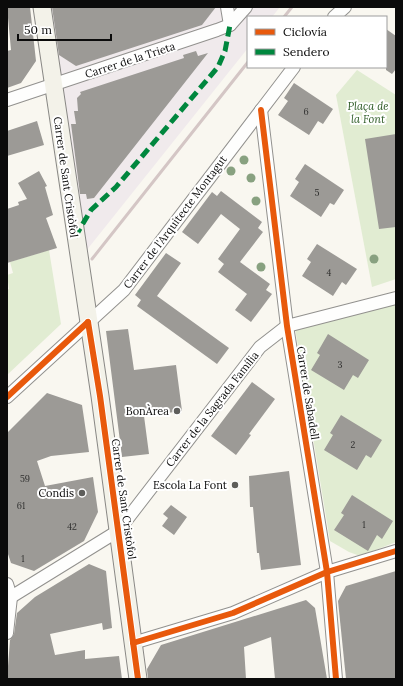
<svg xmlns="http://www.w3.org/2000/svg" width="403" height="686" viewBox="0 0 403 686" font-family="Lora,serif">
  <rect width="100%" height="100%" fill="#f9f7f0"/>
  <!-- industrial -->
  <polygon fill="#f0eaec" points="47,7 280,7 272,17 248,17 248,48 82,256"/>
  <!-- green -->
  <g fill="#e1ecd2">
    <polygon points="357,70 396,95 396,279 372,287 336,95"/>
    <polygon points="49,250 61,324 7,375 7,290 9,289 7,275 13,273 10,262"/>
    <polygon points="396,301 396,542 360,556 349,552 330,541 295,328"/>
  </g>
  <!-- building -->
  <g fill="#9c9a96">
    <polygon points="7,7 30,7 36,61 21,83 7,88 7,51 11,50"/>
    <polygon points="52,7 216,7 202,25 76,66 59,55"/>
    <polygon points="386,29 396,36 396,69 392,74 386,70"/>
    <polygon points="196,51 198,56 208,53 94,198 87,199 86,194 80,194 71,124 76,124 74,111 78,111 77,98 81,94 80,92 184,58 183,55"/>
    <polygon points="294,83 333,109 323,124 318,121 309,135 278,115 288,101 284,98"/>
    <polygon points="37,121 44,145 7,156 7,131"/>
    <polygon points="396,134 396,227 379,229 365,139"/>
    <polygon points="305,164 344,190 334,205 330,203 321,217 290,196 299,182 295,179"/>
    <polygon points="39,171 47,186 45,187 53,215 46,218 57,248 7,263 7,209 19,205 18,202 27,199 18,183"/>
    <polygon points="221,191 262,222 258,228 263,232 240,262 270,284 266,290 272,294 251,322 235,310 247,294 218,272 224,264 218,259 240,229 221,214 198,244 182,232 212,192 217,196"/>
    <polygon points="317,244 357,269 346,285 342,282 333,296 302,276 311,262 307,259"/>
    <polygon points="166,253 181,263 157,296 229,348 217,364 137,306 141,300 135,295"/>
    <polygon points="128,329 134,370 176,365 182,411 144,416 149,454 122,457 106,331"/>
    <polygon points="328,334 369,360 358,378 353,375 344,390 311,370 320,355 317,353"/>
    <polygon points="252,382 275,399 249,434 251,435 236,455 211,436"/>
    <polygon points="47,393 82,405 89,452 51,456 37,461 45,486 93,477 98,512 84,541 34,571 11,563 7,551 7,433"/>
    <polygon points="341,415 382,440 371,458 366,455 357,470 324,450 333,435 330,433"/>
    <polygon points="289,471 301,565 261,570 259,553 257,553 253,507 250,507 249,476"/>
    <polygon points="352,495 393,521 382,539 377,535 368,551 334,530 344,515 341,513"/>
    <polygon points="171,505 187,517 174,535 162,526 168,518 163,514"/>
    <polygon points="89,564 106,571 112,628 103,630 102,623 50,634 55,655 85,650 85,659 119,656 122,679 7,679 10,640 14,634 17,613 35,597"/>
    <polygon points="396,571 396,679 346,679 338,601 346,586"/>
    <polygon points="306,600 315,608 327,679 275,679 271,637 244,647 246,679 148,679 147,669 161,645"/>
  </g>
  <g fill="none" stroke-linecap="round" stroke-linejoin="round">
    <defs>
      <g id="street">
        <polyline points="227,7 230,25"/>
        <polyline points="334,17 345,7"/>
        <polyline points="7,100 217,30 230,25 246,7"/>
        <polyline points="261,110 287,326 327,572 336,679"/>
        <polyline points="7,397 124,290 294,67"/>
        <polyline points="7,584 11,597 7,633"/>
        <polyline points="11,597 118,531 260,347 287,326 396,298"/>
        <polyline points="133,643 233,613 327,572 396,551"/>
      </g>
      <polyline id="secondary" points="42,7 100,396 138,679"/>
    </defs>
    <!-- street casing -->
    <use href="#street" stroke="#92918e" stroke-width="14"/>
    <!-- secondary casing -->
    <use href="#secondary" stroke="#898885" stroke-width="19"/>
    <!-- street -->
    <use href="#street" stroke="#fefefd" stroke-width="12"/>
    <!-- secondary -->
    <use href="#secondary" stroke="#f3f2e9" stroke-width="17"/>
    <!-- rail -->
    <g stroke="#d4c6c5" stroke-width="3">
      <polyline points="284,17 292,7"/>
      <polyline points="92,259 248,62"/>
    </g>
    <!-- quiet -->
    <polyline stroke="#00873e" stroke-width="5" stroke-dasharray="10 5" stroke-linecap="butt" points="75,237 91,210 116,187 218,67 225,51 230,25"/>
    <defs>
      <g id="cycleway">
        <polyline points="261,110 287,326 327,572 336,679"/>
        <polyline points="88,322 100,396 138,679"/>
        <polyline points="7,397 88,322"/>
        <polyline points="133,643 233,613 327,572 396,551"/>
      </g>
    </defs>
    <!-- cycleway casing -->
    <use href="#cycleway" stroke="#fff" stroke-width="8"/>
    <!-- cycleway -->
    <use href="#cycleway" stroke="#e8590c" stroke-width="6"/>
  </g>
  <!-- trees -->
  <g fill="#88a180">
    <circle cx="244" cy="160" r="4.5"/>
    <circle cx="231" cy="171" r="4.5"/>
    <circle cx="251" cy="178" r="4.5"/>
    <circle cx="256" cy="201" r="4.5"/>
    <circle cx="374" cy="259" r="4.5"/>
    <circle cx="261" cy="267" r="4.5"/>
  </g>
  <!-- markers -->
  <g fill="#5e5e5b" stroke="#fff" stroke-width="1.5">
    <circle cx="177" cy="411" r="4"/>
    <circle cx="235" cy="485" r="4"/>
    <circle cx="82" cy="493" r="4"/>
  </g>
  <g text-anchor="middle" stroke-width="4" stroke-linejoin="round" paint-order="stroke">
    <!-- number labels -->
    <g font-size="9" fill="#2f2f2e">
      <text x="306" y="115">6</text>
      <text x="317" y="196">5</text>
      <text x="329" y="276">4</text>
      <text x="340" y="368">3</text>
      <text x="353" y="448">2</text>
      <text x="25" y="482">59</text>
      <text x="21" y="509">61</text>
      <text x="364" y="528">1</text>
      <text x="72" y="530">42</text>
      <text x="23" y="562">1</text>
    </g>
    <!-- street labels -->
    <g font-size="11" fill="#0b0b0b" stroke="#fff">
      <text transform="translate(130 60) rotate(-18)" y="4">Carrer de la Trieta</text>
      <text transform="translate(66 177) rotate(82)" y="4">Carrer de Sant Cristòfol</text>
      <text transform="translate(175 222) rotate(-53)" y="4">Carrer de l'Arquitecte Montagut</text>
      <text transform="translate(308 393) rotate(81)" y="4">Carrer de Sabadell</text>
      <text transform="translate(212 409) rotate(-52)" y="4">Carrer de la Sagrada Família</text>
      <text transform="translate(124 499) rotate(82)" y="4">Carrer de Sant Cristòfol</text>
    </g>
    <!-- park labels -->
    <g font-size="11" font-style="italic" fill="#2c5a24" stroke="#fff">
      <text x="368" y="110">Plaça de<tspan x="368" dy="13">la Font</tspan></text>
    </g>
    <!-- poi labels -->
    <g font-size="11" fill="#0b0b0b" stroke="#fff" text-anchor="end">
      <text x="169" y="415">BonÀrea</text>
      <text x="227" y="489">Escola La Font</text>
      <text x="74" y="497">Condis</text>
    </g>
  </g>
  <!-- border -->
  <rect width="403" height="686" fill="none" stroke="#0b0b0b" stroke-width="16"/>
  <!-- legend -->
  <rect x="247" y="16" width="140" height="52" fill="#ffffff" stroke="#9d9d9d"/>
  <rect x="255" y="29" width="20" height="6" fill="#e8590c" stroke="#9d9d9d"/>
  <text x="283" y="36" font-size="12" fill="#0b0b0b">Ciclovía</text>
  <rect x="255" y="49" width="20" height="6" fill="#00873e" stroke="#9d9d9d"/>
  <text x="283" y="56" font-size="12" fill="#0b0b0b">Sendero</text>
  <!-- scale -->
  <path d="M18 34v6h93v-6" fill="none" stroke="#0b0b0b" stroke-width="2"/>
  <text x="24" y="34" font-size="12" fill="#0b0b0b" stroke="#ffffff" stroke-width="3" paint-order="stroke">50 m</text>
</svg>
